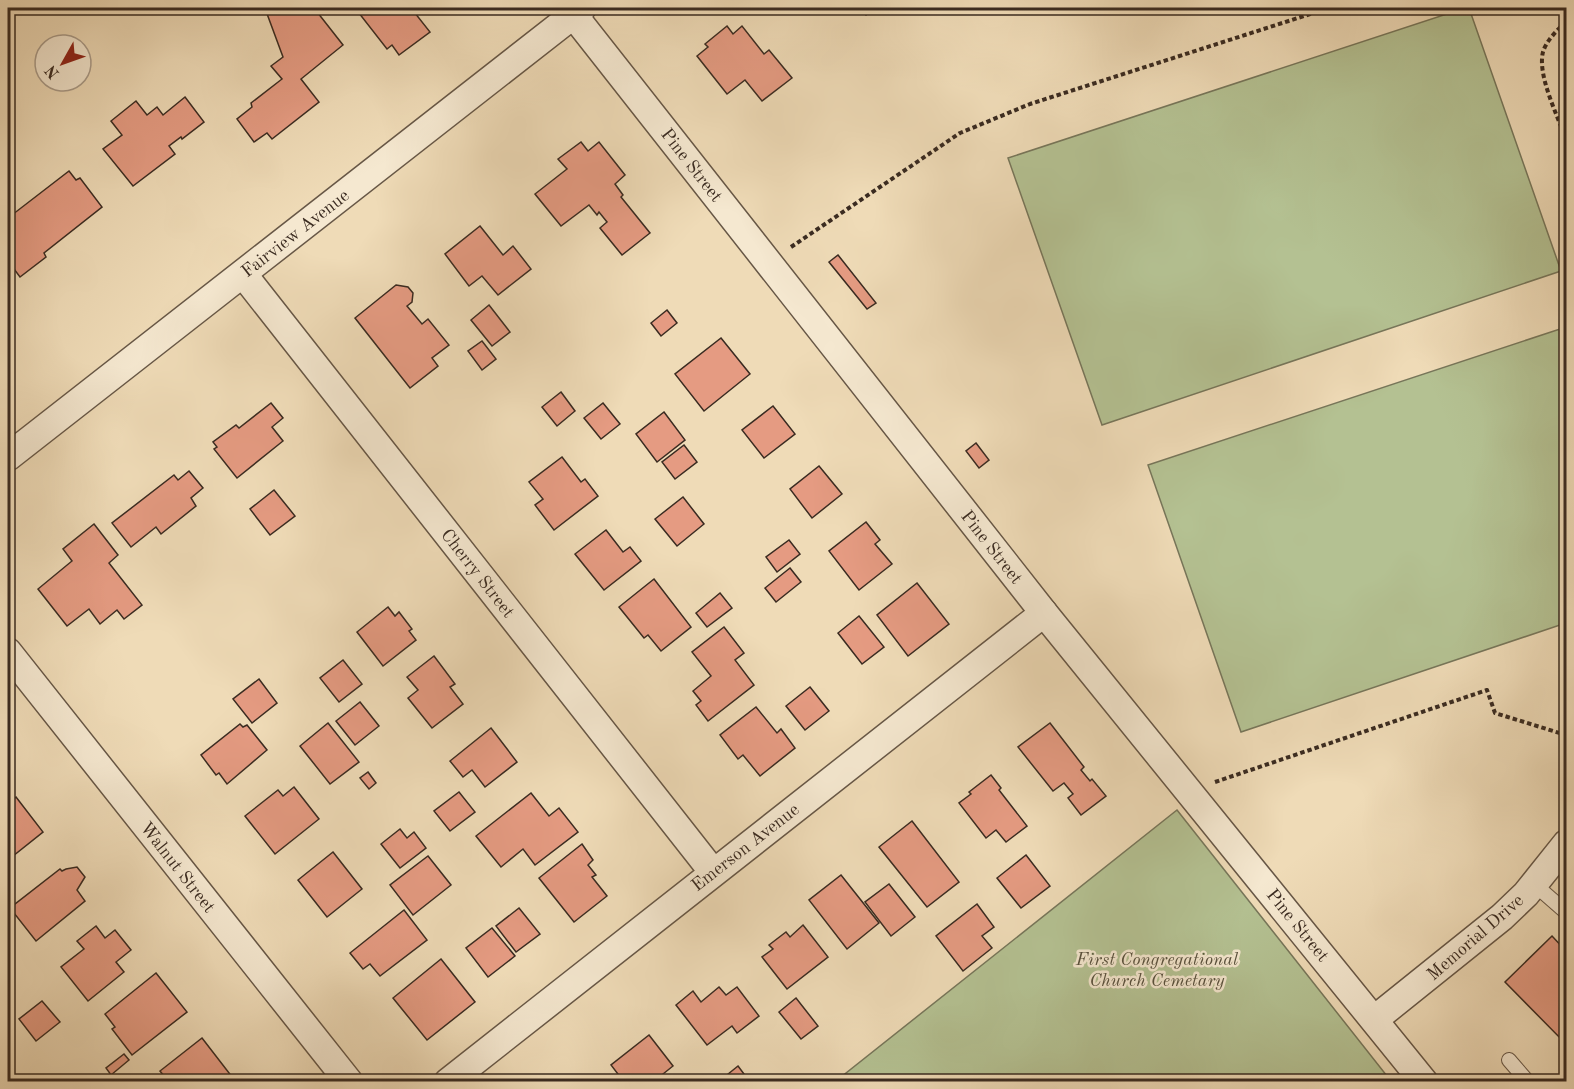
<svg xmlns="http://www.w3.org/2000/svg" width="1574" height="1089" viewBox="0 0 1574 1089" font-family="'Old Standard TT',serif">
  <rect width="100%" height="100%" fill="#efdbb7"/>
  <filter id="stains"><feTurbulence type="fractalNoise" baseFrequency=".00333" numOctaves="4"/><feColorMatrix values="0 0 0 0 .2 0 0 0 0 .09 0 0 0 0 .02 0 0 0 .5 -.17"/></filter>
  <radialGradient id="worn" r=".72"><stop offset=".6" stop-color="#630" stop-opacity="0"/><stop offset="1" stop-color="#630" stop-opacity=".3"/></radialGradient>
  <!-- green -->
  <g fill="#b4c192" stroke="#77765a" stroke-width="1.5">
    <polygon points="1465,8 1469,8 1561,271 1102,425 1008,158"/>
    <polygon points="1566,327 1566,623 1241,732 1148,465"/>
    <polygon points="1177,810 1387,1076 1383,1081 836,1081"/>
  </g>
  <!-- building -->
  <g fill="#e59b82" stroke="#3a2b21" stroke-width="1.5">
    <polygon points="271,8 314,8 343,45 301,79 319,102 272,139 267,133 254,142 237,119 252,107 251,103 282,79 271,66 283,57 266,11"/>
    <polygon points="355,8 411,8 430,32 399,55 392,45 387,49"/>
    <polygon points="860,8 875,8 866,15"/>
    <polygon points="727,26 733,34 742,26 764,54 769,50 792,78 762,101 745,80 727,94 697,56 708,47 705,44"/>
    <polygon points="185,97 204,122 182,139 181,137 169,146 175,154 133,186 103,149 122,135 111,121 136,101 147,115 157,107 163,115"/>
    <polygon points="581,142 588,151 599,142 625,175 615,184 623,195 621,197 650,233 622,255 600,228 607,222 599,212 597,215 589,205 561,226 535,194 567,169 558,159"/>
    <polygon points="69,171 76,180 80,178 102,207 44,253 46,257 20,277 8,261 8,218"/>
    <polygon points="480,226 503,255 513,246 531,269 498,295 482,276 469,286 445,254"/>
    <polygon points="838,255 876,303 867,309 829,262"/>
    <polygon points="396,285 408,287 413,293 412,302 407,306 422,324 428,319 449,345 432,358 438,366 410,388 355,318"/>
    <polygon points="489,305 510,332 492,346 471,320"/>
    <polygon points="667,310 677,323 661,336 651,323"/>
    <polygon points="721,338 750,374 704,411 675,374"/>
    <polygon points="482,341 496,359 482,370 468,351"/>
    <polygon points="561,392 575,411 557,426 542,407"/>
    <polygon points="271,403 283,418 272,427 283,441 237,478 214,449 217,447 213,442 236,425 239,428"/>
    <polygon points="603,403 620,424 601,439 584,418"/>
    <polygon points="773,406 795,434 764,458 742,430"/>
    <polygon points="664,412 685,440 657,462 636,434"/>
    <polygon points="976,443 989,460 979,468 966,451"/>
    <polygon points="684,445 697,462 675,479 662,462"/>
    <polygon points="562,457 581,482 585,479 598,496 554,530 535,505 543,499 529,482"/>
    <polygon points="819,466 842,494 812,518 790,489"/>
    <polygon points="189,471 203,488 191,498 196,506 161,534 156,527 131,547 112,523 174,475 178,480"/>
    <polygon points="274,490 295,516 270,535 250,509"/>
    <polygon points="683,497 704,524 677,546 655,519"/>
    <polygon points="866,522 880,540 875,544 892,564 859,590 829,551"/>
    <polygon points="94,524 118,555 109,563 142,605 124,619 117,610 100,624 89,609 67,626 38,589 72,561 63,549"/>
    <polygon points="606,530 623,552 630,547 641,561 604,590 575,554"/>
    <polygon points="789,540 800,554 777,572 766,557"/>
    <polygon points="790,568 801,582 776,602 765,588"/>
    <polygon points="654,579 691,627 661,651 648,635 644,638 619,607"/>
    <polygon points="917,583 949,624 908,656 877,615"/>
    <polygon points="720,593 732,608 707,627 696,613"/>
    <polygon points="388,607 395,616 399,612 412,629 409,631 416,640 383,666 357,632"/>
    <polygon points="859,616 884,647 862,664 838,633"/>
    <polygon points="724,627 744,653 735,660 754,685 708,721 696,705 701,701 693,691 711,676 692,652"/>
    <polygon points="434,656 455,684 450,687 463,704 432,728 408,698 418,690 407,677"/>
    <polygon points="343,660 362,684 339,702 320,678"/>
    <polygon points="259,679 277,703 252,723 233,699"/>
    <polygon points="810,687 829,711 805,730 786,706"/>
    <polygon points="360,702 379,726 355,745 336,721"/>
    <polygon points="756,707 777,733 781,729 795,748 760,776 743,755 738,759 720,735"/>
    <polygon points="328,723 359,762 330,784 300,746"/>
    <polygon points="1050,723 1084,767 1081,770 1090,781 1092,779 1106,796 1081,815 1068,798 1073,794 1064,783 1053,791 1018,747"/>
    <polygon points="240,724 243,727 247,725 267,750 227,784 219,773 216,775 201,755"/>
    <polygon points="491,728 517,762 485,787 472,770 463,777 450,761"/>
    <polygon points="368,772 376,783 369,789 360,778"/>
    <polygon points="991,775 1001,788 999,790 1027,826 1006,842 996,830 986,838 959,803 971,794 969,792"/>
    <polygon points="294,787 319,819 275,854 245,816 278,790 283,796"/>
    <polygon points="459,792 475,812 450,831 434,811"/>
    <polygon points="531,793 549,816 559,808 578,832 535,865 523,849 501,867 476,836"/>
    <polygon points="16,797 43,832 8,860 8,804"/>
    <polygon points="912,821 959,882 927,907 879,847"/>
    <polygon points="400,829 407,838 414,832 426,848 400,868 381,844"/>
    <polygon points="582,844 593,860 588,865 596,875 592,877 607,896 574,922 539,878"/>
    <polygon points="333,852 362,889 327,917 298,880"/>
    <polygon points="1026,855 1050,886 1021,908 997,878"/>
    <polygon points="428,856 451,885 413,915 390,885"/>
    <polygon points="77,867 85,877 77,890 85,901 36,941 10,908 60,869 62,871 66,869"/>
    <polygon points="841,875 879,923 847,949 809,900"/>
    <polygon points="889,884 915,917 891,936 865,902"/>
    <polygon points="977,904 994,927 982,936 992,948 963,971 936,936"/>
    <polygon points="519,908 540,934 516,952 496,926"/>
    <polygon points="404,910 427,940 380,976 370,964 363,969 350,953"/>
    <polygon points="803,925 828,957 787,989 762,957 773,949 769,945 786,932 790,937"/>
    <polygon points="96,926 105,938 115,930 131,950 116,962 124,972 88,1001 61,967 84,949 77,941"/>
    <polygon points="492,928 515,956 488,977 466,948"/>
    <polygon points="1552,936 1566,951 1566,1044 1505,982"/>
    <polygon points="441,959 475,1002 427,1040 393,998"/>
    <polygon points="156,973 187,1012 132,1055 112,1029 115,1027 105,1014"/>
    <polygon points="719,987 726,995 737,987 759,1016 737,1033 732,1026 707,1045 676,1005 693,991 701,1002"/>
    <polygon points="796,998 818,1026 801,1039 779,1012"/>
    <polygon points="42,1001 60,1022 36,1041 19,1019"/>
    <polygon points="649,1035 673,1066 653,1082 624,1082 611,1065"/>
    <polygon points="202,1038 236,1082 169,1082 160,1071"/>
    <polygon points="124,1054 129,1060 111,1075 106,1068"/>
    <polygon points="738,1066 750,1082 723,1082 722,1079"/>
  </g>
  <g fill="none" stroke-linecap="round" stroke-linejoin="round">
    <defs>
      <g id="service">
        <polyline points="1534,884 1566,912"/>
        <polyline points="1509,1060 1528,1082"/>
      </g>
      <g id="minor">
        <polyline points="568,8 1044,613 1424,1082"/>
        <polyline points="243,274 713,872"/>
        <polyline points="8,457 582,8"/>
        <polyline points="8,652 349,1082"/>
        <polyline points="1375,1019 1502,917 1526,894 1566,844"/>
        <polyline points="448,1082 1044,613"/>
      </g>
    </defs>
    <!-- service casing -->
    <use href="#service" stroke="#675746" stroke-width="16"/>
    <!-- minor casing -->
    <use href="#minor" stroke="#675746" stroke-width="30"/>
    <!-- path -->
    <g stroke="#3a2b21" stroke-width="4" stroke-dasharray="4.5 3" stroke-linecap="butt">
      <path d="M1566,22c-8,7 -20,19 -23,30 -6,23 15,65 23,87"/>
      <polyline points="791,247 960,133 1030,104 1329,8"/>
      <polyline points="1215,782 1487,690 1495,713 1566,735"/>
    </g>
    <!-- service -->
    <use href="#service" stroke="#f5e8d0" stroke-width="14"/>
    <!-- minor -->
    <use href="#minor" stroke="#f5e8d0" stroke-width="27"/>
  </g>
  <g text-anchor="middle" stroke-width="5" stroke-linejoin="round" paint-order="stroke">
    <!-- street labels -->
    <g font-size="18" fill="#3a2b21" stroke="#f5e8d0">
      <text transform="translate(692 165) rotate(52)" y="6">Pine Street</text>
      <text transform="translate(295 233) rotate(-38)" y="6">Fairview Avenue</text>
      <text transform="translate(992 547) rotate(52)" y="6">Pine Street</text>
      <text transform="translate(478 573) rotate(52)" y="6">Cherry Street</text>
      <text transform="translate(745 847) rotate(-38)" y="6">Emerson Avenue</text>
      <text transform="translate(178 867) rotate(52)" y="6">Walnut Street</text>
      <text transform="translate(1298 925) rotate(51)" y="6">Pine Street</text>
      <text transform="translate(1475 937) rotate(-41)" y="6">Memorial Drive</text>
    </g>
    <!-- park labels -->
    <g font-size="18" font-style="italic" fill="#58503d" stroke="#f5e8d0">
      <text x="1157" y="965">First Congregational<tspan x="1157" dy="21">Church Cemetary</tspan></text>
    </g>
  </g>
  <!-- margin -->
  <rect width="1574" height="1089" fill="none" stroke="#efdbb7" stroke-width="30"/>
  <rect x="9" y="9" width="1556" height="1071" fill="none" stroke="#3a2b21" stroke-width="3"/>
  <rect x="15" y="15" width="1544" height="1059" fill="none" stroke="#3a2b21" stroke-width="1.5"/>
  <!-- north arrow -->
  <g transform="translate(63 63) rotate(230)"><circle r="28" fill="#f5e8d0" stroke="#aa9c8a" stroke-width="1.5"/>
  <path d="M0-4.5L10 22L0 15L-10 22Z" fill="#8f2418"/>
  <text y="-9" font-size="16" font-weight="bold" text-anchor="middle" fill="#3a2b21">N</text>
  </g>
  <rect width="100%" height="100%" filter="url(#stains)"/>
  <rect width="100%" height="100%" fill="url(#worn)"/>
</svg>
